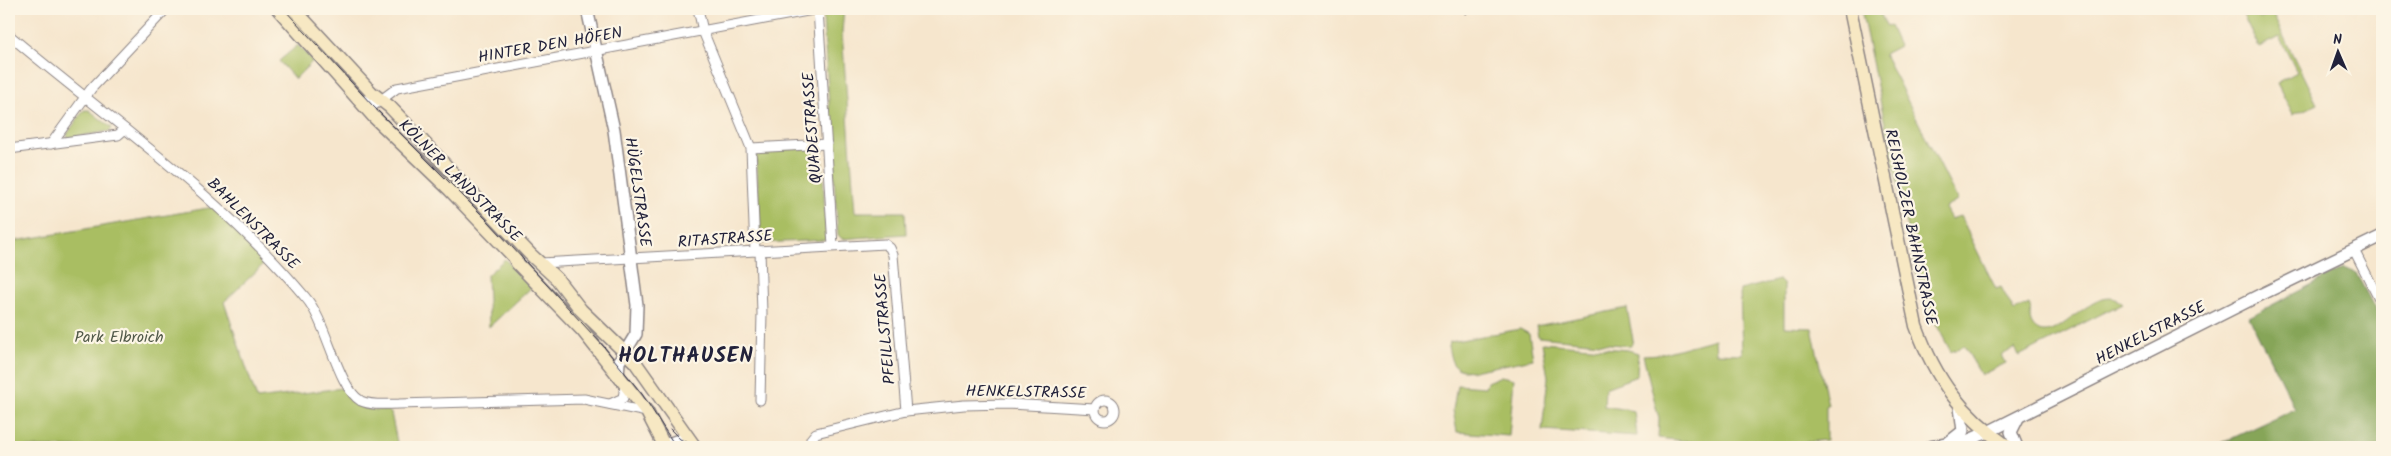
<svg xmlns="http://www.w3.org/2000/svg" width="2391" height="456" viewBox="0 0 2391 456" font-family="Kalam,sans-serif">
  <rect width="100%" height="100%" fill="#fcf5e5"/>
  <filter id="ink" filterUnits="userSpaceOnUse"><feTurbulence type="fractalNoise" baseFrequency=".02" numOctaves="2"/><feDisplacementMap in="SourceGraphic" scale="10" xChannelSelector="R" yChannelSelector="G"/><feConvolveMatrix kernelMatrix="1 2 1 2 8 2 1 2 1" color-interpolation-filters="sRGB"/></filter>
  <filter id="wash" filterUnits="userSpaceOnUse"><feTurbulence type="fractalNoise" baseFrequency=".0096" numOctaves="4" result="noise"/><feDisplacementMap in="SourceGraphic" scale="20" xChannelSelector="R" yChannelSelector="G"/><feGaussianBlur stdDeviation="1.12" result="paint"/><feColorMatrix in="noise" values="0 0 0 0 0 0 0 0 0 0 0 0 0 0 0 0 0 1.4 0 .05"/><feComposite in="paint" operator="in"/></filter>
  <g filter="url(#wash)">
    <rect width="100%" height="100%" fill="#f6e6cd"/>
    <!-- green -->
    <g fill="#a9be62" stroke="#66704e">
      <polygon points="824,9 844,9 842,32 855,212 905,212 906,234 842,239 838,235 823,18"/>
      <path d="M1861,9l25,1 -6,3 7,14 3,-1 9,20 -15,8 73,145v2l-12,7 6,11 9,-3 36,73 5,-2 13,24 15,-7c4,7 -2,14 4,22 21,27 60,-47 90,-23l-104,53 -4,-8 -13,7 4,8 -25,12 -17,-29 -13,6 -17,-32 -18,-48z"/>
      <polygon points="2240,9 2254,9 2260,19 2272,13 2317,104 2293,115 2277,83 2297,72 2279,37 2259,47"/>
      <polygon points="298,45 313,61 295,79 279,61"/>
      <polygon points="84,110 89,110 112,128 110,131 68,138 67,134"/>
      <polygon points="822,147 826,240 761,243 756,150"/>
      <path d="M214,207l53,54 -43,41 33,97 85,-11c9,13 17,21 34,22 7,0 10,-1 15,3l7,34h-389v-205z"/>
      <polygon points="505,259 531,288 489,327 487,275"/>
      <polygon points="1779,280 1784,285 1784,327 1812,328 1828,405 1826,406 1826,440 1761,447 1739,447 1658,438 1659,419 1643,355 1660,354 1715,339 1716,353 1742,354 1740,290"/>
      <polygon points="1627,308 1633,340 1631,346 1538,337 1536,326"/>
      <path d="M1520,329l9,5 4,25 -60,12c-21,-1 -21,-6 -25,-25l2,-4z"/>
      <polygon points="1542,343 1628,350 1638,353 1637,376 1605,388 1604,406 1634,411 1637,436 1542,430 1548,377"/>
      <polygon points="1501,376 1514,379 1509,436 1457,432 1453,410 1457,385 1485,387 1487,382"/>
    </g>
    <!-- forest -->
    <polygon fill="#86a558" stroke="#54644a" points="2343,268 2356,273 2382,322 2382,447 2213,447 2295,409 2249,317"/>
  </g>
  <g filter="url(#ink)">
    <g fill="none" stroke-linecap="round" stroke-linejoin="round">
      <defs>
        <g id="minor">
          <polyline points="698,9 703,31 751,148 755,251"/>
          <polyline points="818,9 833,246"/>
          <path d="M9,35c101,85 212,161 297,263 21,24 31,89 55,103 11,5 26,3 38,3l185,-5 63,13"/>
          <polyline points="364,100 373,106 397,88 818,9"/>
          <polyline points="51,144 91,89 166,9"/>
          <polyline points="751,148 827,144"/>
          <polyline points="9,149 118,135 125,129"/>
          <polyline points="2354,250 2382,305"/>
          <polyline points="760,251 762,313 760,400"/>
          <polyline points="541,263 885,244 890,248 893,255 906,411"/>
          <circle cx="1105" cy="410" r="10"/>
          <polyline points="610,404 623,398 625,386"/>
          <polyline points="814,447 811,439 816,433 906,411 964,405 1008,404 1095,409"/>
        </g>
        <g id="tertiary">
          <polyline points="587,9 614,130 637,305 636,334 619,362 618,376"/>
          <polyline points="1949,442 1963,431 1960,407"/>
          <polyline points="659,447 682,439 691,442"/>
          <polyline points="1930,447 1969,440 1988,432 2256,297 2382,236"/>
          <polyline points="2017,447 2011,432 2018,418"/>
        </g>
        <g id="secondary">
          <polyline points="278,9 374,117 450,190 514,257 517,263 583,331 647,412 665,447"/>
          <polyline points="294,9 372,93 390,107 530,254 557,279 581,310 635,362 695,447"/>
          <path d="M1850,9l66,317c20,54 45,88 92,121"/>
        </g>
      </defs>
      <!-- minor casing -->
      <use href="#minor" stroke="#8c8484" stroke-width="11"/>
      <!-- tertiary casing -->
      <use href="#tertiary" stroke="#8c8484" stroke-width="14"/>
      <!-- secondary casing -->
      <use href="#secondary" stroke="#8c8484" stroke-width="15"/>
      <!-- minor -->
      <use href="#minor" stroke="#fff" stroke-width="9"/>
      <!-- tertiary -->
      <use href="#tertiary" stroke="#fff" stroke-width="11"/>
      <!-- secondary -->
      <use href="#secondary" stroke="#f7e8c3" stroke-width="12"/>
      <!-- tram -->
      <g stroke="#22223b" stroke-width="1">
        <polyline points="284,9 373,106 489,222 605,348 642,394 676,447"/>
        <polyline points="670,429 680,439 697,447"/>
      </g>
      <!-- rail -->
      <polyline stroke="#22223b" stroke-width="2.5" stroke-dasharray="8 4" stroke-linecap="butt" points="1465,9 1466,14"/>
    </g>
  </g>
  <g text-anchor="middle" stroke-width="4.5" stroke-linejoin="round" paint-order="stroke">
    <!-- street labels -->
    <g font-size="16" fill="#22223b" stroke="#fcf5e5">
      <text transform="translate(550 44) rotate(-10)" y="6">HINTER DEN HÖFEN</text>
      <text transform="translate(811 128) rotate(-94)" y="6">QUADESTRASSE</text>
      <text transform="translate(461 180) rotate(45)" y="6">KÖLNER LANDSTRASSE</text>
      <text transform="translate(639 192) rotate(82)" y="6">HÜGELSTRASSE</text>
      <text transform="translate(254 223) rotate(45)" y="6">BAHLENSTRASSE</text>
      <text transform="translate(1912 227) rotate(78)" y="6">REISHOLZER BAHNSTRASSE</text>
      <text transform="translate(725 238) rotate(-4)" y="6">RITASTRASSE</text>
      <text transform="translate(884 329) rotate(-95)" y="6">PFEILLSTRASSE</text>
      <text transform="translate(2150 332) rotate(-27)" y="6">HENKELSTRASSE</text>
      <text transform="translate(1026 391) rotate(1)" y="6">HENKELSTRASSE</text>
    </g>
    <!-- park labels -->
    <g font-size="16" fill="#515949" stroke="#fcf5e5">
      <text x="119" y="342">Park Elbroich</text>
    </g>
    <!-- district labels -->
    <g font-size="21" font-weight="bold" letter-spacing="1" fill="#22223b" stroke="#fcf5e5">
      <text x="686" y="362">HOLTHAUSEN</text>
    </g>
  </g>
  <!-- margin -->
  <rect width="2391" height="456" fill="none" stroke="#fcf5e5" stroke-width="30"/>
  <!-- north arrow -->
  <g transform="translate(2338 52) rotate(358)" stroke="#fcf5e5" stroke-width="4" paint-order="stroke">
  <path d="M0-4L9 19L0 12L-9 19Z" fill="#22223b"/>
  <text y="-8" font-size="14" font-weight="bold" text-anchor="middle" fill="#22223b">N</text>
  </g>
</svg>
